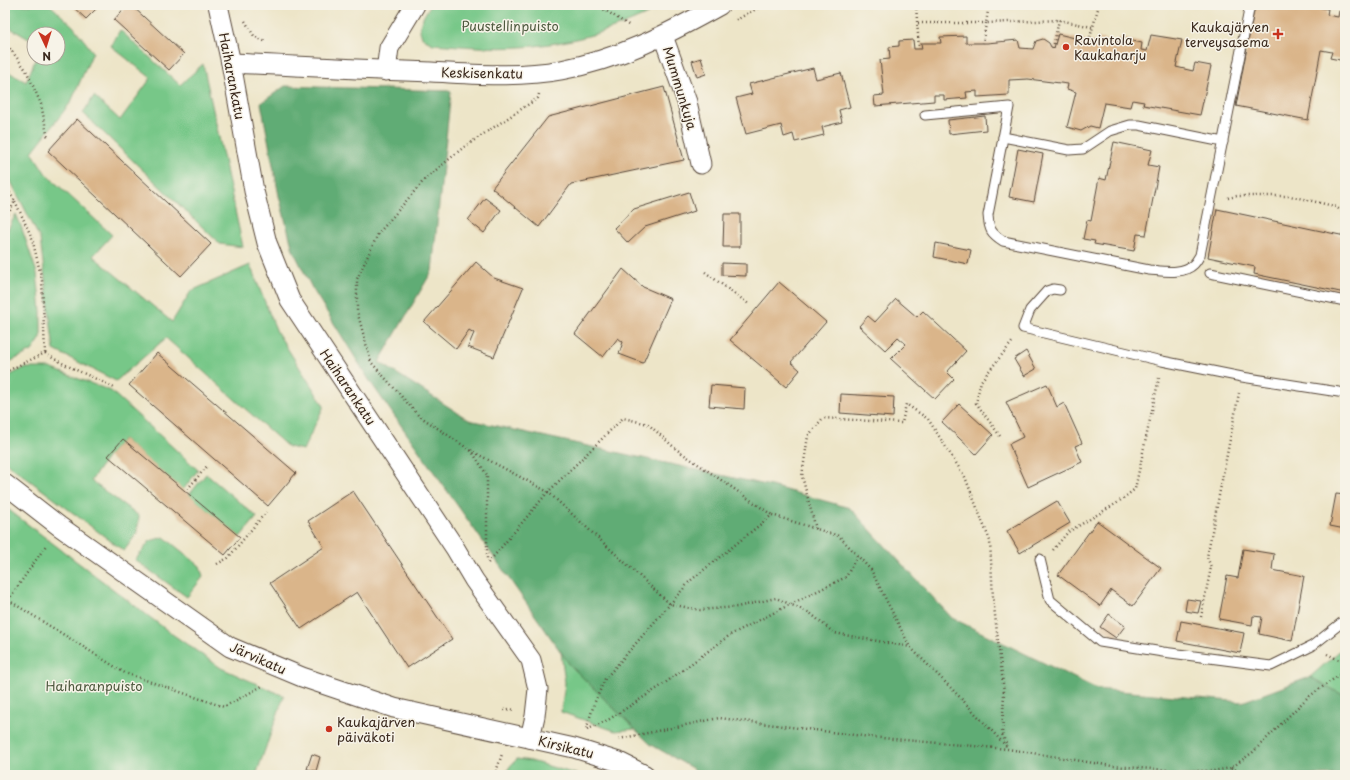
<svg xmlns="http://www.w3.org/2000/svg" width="1350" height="780" viewBox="0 0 1350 780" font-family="'Playpen Sans',sans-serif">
  <rect width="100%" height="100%" fill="#f7f3e8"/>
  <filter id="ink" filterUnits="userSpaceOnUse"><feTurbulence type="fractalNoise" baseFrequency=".025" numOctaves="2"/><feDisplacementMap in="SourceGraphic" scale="8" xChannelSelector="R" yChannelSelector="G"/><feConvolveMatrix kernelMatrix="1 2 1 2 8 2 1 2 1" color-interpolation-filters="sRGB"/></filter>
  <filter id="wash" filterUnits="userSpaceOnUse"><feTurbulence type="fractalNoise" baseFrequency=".012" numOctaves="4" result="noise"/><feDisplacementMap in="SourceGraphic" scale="16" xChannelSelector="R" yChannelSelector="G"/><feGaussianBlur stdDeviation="0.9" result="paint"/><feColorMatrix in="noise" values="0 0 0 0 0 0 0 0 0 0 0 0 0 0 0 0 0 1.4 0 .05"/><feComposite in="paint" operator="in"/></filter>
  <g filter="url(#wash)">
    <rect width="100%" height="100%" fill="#ede5c8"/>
    <!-- green -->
    <g fill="#77c788" stroke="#597853">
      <polygon points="5,5 50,5 73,26 93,52 71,102 32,152 46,174 112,235 93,256 172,322 191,291 250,265 277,332 324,406 303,450 288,447 166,338 116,381 54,350 40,239 5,170 5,70 26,82 36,58 58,58 58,34 34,34 34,42 5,25"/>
      <path d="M431,5h234c-44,24 -93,39 -144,42 -29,2 -60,-1 -88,-3 -3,-2 -7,-3 -9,-5 -10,-11 1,-25 7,-34z"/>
      <polygon points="120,30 180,85 203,64 243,247 220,244 83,113 94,96 120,120 151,78 111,46"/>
      <polygon points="16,214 21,226 37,273 41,311 41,338 32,351 5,364 5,235"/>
      <polygon points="24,368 50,368 111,391 198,470 183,490 123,439 108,456 91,481 139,516 137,533 124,551 5,462 5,378"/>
      <polygon points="206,474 257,517 240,537 189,495"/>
      <polygon points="5,507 172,634 221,668 284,696 256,775 5,775"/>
      <polygon points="164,537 200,566 203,577 187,597 135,560 150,541"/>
      <polygon points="1345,646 1345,696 1310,677"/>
      <polygon points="561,652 570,665 635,729 615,731 561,712 565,683"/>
      <polygon points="517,759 531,761 579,775 504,775 511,765"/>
    </g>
    <!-- forest -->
    <polygon fill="#61ac74" stroke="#4e6b49" points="285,86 451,91 432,271 379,362 469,420 771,486 850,508 952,618 1097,689 1242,702 1310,677 1345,696 1345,775 704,775 650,744 570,665 371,383 312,288 293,250 279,196 261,103"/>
    <g id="blocks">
      <!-- building -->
      <g fill="#dab58a">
        <polygon points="71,5 100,5 86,19"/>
        <polygon points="127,5 131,5 184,54 169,70 114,20"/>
        <polygon points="1255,5 1306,5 1328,9 1327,15 1338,17 1339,11 1345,12 1345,61 1330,58 1332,52 1321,50 1308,120 1236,106"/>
        <polygon points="1058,34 1096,43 1097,38 1118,43 1119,38 1142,43 1141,50 1147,51 1151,35 1182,40 1176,67 1193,71 1195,63 1211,66 1200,115 1143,105 1144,102 1132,100 1130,107 1104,103 1098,128 1090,126 1081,131 1067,127 1076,92 1067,89 1068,84 1028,79 1009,80 1009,95 977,97 977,91 966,92 967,98 944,100 944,95 934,95 934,101 875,106 874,96 884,95 880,60 890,59 889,47 899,46 899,41 913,40 914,49 922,49 921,43 941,43 940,37 966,36 966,43 987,43 1018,40 1020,48 1033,49 1036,41 1043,39 1049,43 1051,47 1054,48"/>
        <polygon points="701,58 706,74 697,77 692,61"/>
        <polygon points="813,68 816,79 841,73 850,107 839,110 842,122 822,127 824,135 795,142 793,134 784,137 781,125 746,134 736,98 752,94 749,84"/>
        <polygon points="664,87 684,160 571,184 539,227 492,188 548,117"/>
        <polygon points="985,116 986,130 949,134 948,120"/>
        <polygon points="77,119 211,244 181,276 48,151"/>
        <polygon points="1114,142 1152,150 1148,165 1159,167 1146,235 1137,234 1134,251 1094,244 1095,241 1083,239 1087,220 1091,221 1099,178 1106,180"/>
        <polygon points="1018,149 1043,154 1034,202 1009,197"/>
        <polygon points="689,192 695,211 645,227 628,243 614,228 634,209"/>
        <polygon points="485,198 501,210 484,233 468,220"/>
        <polygon points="1217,209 1345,236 1345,293 1254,274 1255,267 1208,257"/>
        <polygon points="724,214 740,214 740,247 723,247"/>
        <polygon points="936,243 971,250 968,264 934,257"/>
        <polygon points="476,262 494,278 523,288 494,357 468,347 474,333 469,330 456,349 424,322"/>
        <polygon points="722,263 746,264 746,276 722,275"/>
        <polygon points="623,269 643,287 671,299 643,363 619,354 623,342 618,338 603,357 575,334"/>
        <polygon points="779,282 826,322 791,362 800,370 786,387 730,340"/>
        <polygon points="896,299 917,317 923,311 966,351 947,372 954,379 935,399 891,359 906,344 898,337 885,350 859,326 868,316 875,322"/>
        <polygon points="1026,351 1036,369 1024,376 1014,359"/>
        <polygon points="157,353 296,473 268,506 129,385"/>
        <polygon points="1047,384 1057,407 1064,403 1082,443 1075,446 1082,462 1028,487 1009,444 1023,437 1006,402"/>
        <polygon points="711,385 745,388 744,409 709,406"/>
        <polygon points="841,394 894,397 893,417 840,413"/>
        <polygon points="959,404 993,435 976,454 942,422"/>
        <polygon points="123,439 240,537 225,555 108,456"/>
        <polygon points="353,491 452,639 407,668 357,592 301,629 270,583 324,547 308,521"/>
        <polygon points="1336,494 1345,495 1345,529 1330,526"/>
        <polygon points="1057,501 1070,523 1020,553 1007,531"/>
        <polygon points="1097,521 1161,568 1133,606 1111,590 1100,606 1058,575"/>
        <polygon points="1243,549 1274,554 1272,570 1304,576 1292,641 1259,634 1262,617 1253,616 1252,625 1219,619 1227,576 1238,578"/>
        <polygon points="1187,599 1201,601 1198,613 1185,611"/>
        <polygon points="1109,614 1125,626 1116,638 1100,627"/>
        <polygon points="1181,621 1244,633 1240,653 1177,641"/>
        <polygon points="312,754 320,757 316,771 307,769"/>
      </g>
    </g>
  </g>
  <g filter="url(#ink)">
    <use href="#blocks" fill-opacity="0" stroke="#564638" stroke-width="1"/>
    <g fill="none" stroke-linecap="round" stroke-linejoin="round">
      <defs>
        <g id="service">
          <path d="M925,115l84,-8 -21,108c1,15 3,18 15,26l146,29c14,1 34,5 45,-6 3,-3 4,-6 6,-9l50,-250"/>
          <polyline points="1003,137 1069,150 1083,149 1110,131 1130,125 1139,125 1223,142"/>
          <polyline points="1210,273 1345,301"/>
          <polyline points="1060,290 1053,289 1047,291 1030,310 1023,328 1162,361 1242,377 1345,393"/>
          <polyline points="1040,559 1050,600 1100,642 1163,652 1271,666 1312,646 1345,620"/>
        </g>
        <g id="minor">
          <polyline points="218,5 231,63 254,191 267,243 290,300 455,548 474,580 531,660 538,689 535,716 530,738"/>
          <polyline points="663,36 687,102 701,164"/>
          <path d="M231,63c66,3 133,7 200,9 43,2 87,6 130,-2 59,-11 107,-36 159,-65"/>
          <polyline points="386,71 389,48 415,5"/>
          <polyline points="5,484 59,526 230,647 302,677 394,708 574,748 619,762 645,775"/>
        </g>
      </defs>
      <!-- service casing -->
      <use href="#service" stroke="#564638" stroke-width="11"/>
      <!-- minor casing -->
      <use href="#minor" stroke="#564638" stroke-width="21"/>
      <!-- path -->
      <g stroke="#564638" stroke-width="2.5" stroke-dasharray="1 3" stroke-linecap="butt">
        <polyline points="597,5 630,26"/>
        <polyline points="916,5 919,49"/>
        <polyline points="989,5 986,23 1059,20 1092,27"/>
        <polyline points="736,20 763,5"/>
        <polyline points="245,21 254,36 266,42"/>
        <polyline points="918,23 986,23 983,43"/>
        <polyline points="1089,41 1099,5"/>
        <polyline points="5,42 26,70 41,104 48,139"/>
        <polyline points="1053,48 1059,20"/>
        <polyline points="539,94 538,98 464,147 425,179 378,234 357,279 357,311 371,362 418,415 470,450 548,492 670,604 700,610 737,607 776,598 810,613 834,633 910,647"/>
        <polyline points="5,186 15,201 5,220"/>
        <polyline points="1228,198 1237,196 1290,196 1334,206 1345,213"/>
        <polyline points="705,272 750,305"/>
        <path d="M45,353c22,15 48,23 71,36"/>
        <polyline points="5,372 45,353 42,280 32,238 15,201"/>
        <polyline points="1344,428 1345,428"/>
        <polyline points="1000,436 976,403 981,381 1013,341"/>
        <polyline points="471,450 487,475 487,559"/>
        <polyline points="185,492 208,465"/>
        <polyline points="816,529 802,476 808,436 823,418 902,423 906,404 928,419 965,477 990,541 993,598 1004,692 1002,734 1007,746"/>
        <polyline points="1053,550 1068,532 1117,503 1135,489 1159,378"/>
        <polyline points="857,556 846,577 791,604 730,635 661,686 608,720 586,730 594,704 605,679 670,604 690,581 772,515 839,536 871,570 910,647 953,690 1008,748"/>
        <polyline points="488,563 548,492 623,418 648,424 676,449 772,515"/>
        <polyline points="217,564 228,558 266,512"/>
        <polyline points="5,598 125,673 224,707 264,685"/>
        <polyline points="5,607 9,599 47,544"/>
        <polyline points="1201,617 1211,567 1207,557 1239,393"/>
        <polyline points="1327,654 1345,663"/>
        <polyline points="504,710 509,709 514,710"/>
        <polyline points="619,739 719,718 870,737 1008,749 1112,766 1181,771 1213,771 1231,768 1253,752 1307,698 1345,671"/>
        <polyline points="1231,768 1248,775"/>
        <polyline points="495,775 502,754"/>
      </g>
      <!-- service -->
      <use href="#service" stroke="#fff" stroke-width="9"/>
      <!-- minor -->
      <use href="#minor" stroke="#fff" stroke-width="19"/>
    </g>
  </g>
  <!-- markers -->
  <g fill="#c8321e" stroke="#f7f3e8" stroke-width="1.5">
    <path d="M1276 28h4v4h4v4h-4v4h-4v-4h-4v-4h4z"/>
    <circle cx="1066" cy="47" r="4"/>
    <circle cx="329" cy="729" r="4"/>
  </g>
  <g text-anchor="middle" stroke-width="3" stroke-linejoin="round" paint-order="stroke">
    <!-- park labels -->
    <g font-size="13" fill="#4d593e" stroke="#f7f3e8">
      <text x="510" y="31">Puustellinpuisto</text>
      <text x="94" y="691">Haiharanpuisto</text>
    </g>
    <!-- poi labels -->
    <g font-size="13" fill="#3b2a1e" stroke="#f7f3e8" text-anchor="start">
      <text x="1269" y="32" text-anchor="end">Kaukajärven<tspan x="1269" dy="15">terveysasema</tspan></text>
      <text x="1074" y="45">Ravintola<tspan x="1074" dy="15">Kaukaharju</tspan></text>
      <text x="337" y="727">Kaukajärven<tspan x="337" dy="15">päiväkoti</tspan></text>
    </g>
    <!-- street labels -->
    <g font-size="13" fill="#3b2a1e" stroke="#f7f3e8">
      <text transform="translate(482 73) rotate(1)" y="5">Keskisenkatu</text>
      <text transform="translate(232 76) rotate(79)" y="5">Haiharankatu</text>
      <text transform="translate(680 88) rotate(73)" y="5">Mummunkuja</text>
      <text transform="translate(348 387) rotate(56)" y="5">Haiharankatu</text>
      <text transform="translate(258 658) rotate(24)" y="5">Järvikatu</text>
      <text transform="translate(566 747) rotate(14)" y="5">Kirsikatu</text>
    </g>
  </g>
  <!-- margin -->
  <rect width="1350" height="780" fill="none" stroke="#f7f3e8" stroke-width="20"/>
  <!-- north arrow -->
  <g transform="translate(46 46) rotate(176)"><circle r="19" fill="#f7f3e8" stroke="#aca397"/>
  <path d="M0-3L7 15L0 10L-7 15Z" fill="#c8321e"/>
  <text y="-6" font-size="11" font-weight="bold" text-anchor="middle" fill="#3b2a1e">N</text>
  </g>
</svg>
